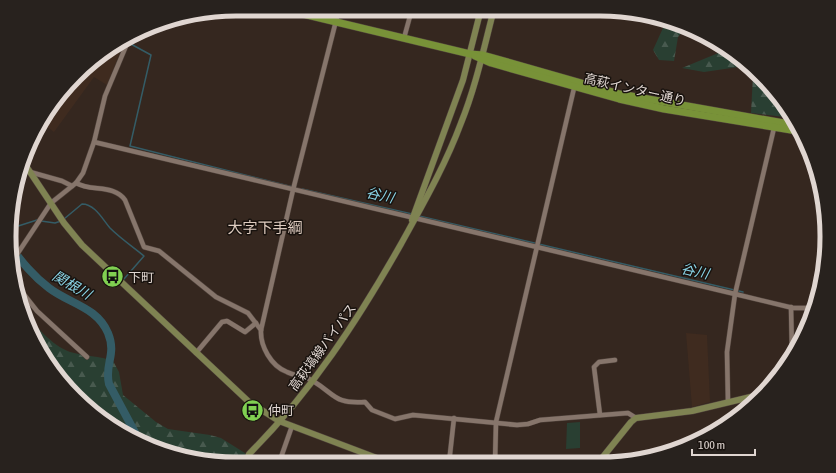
<svg xmlns="http://www.w3.org/2000/svg" width="836" height="473" viewBox="0 0 836 473" font-family="'Asap Condensed','Noto Sans JP',sans-serif">
  <defs>
    <pattern id="forest-firs" width="22" height="20" patternUnits="userSpaceOnUse"><rect width="22" height="20" fill="#293f32"/><path d="M5 1l3.5 6h-7zM16 11l3.5 6h-7z" fill="#485a4f"/></pattern>
  </defs>
  <rect width="100%" height="100%" fill="#35271f"/>
  <!-- built -->
  <g fill="#3f2b1f">
    <polygon points="124,42 107,85 94,77 54,132 42,123 47,110 98,56"/>
    <polygon points="686,333 707,335 710,402 692,407"/>
  </g>
  <!-- forest -->
  <g fill="url(#forest-firs)">
    <polygon points="668,20 686,28 678,37 674,61 659,60 653,50 663,28"/>
    <polygon points="728,49 745,66 704,72 682,68"/>
    <polygon points="753,75 789,110 792,118 751,113"/>
    <path d="M23,310c13,16 28,35 47,42 14,4 30,4 43,9l6,11 4,23 33,27 12,7 42,6 11,3 40,25h-40l-58,-11 -53,-26 -45,-40 -39,-63z"/>
  </g>
  <!-- green -->
  <polygon fill="#293f32" points="580,422 580,448 566,449 567,423"/>
  <g fill="none" stroke-linecap="round" stroke-linejoin="round">
    <!-- stream -->
    <g stroke="#345c66" stroke-width="1.5">
      <polyline points="129,43 151,55 130,146 293,187"/>
      <polyline points="302,189 412,214"/>
      <polyline points="419,216 743,292"/>
      <path d="M64,219l18,-15c13,0 21,16 28,24 10,10 23,19 34,28l-20,23"/>
      <polyline points="41,221 55,223 61,221"/>
      <polyline points="12,228 37,220"/>
    </g>
    <!-- river -->
    <path stroke="#345c66" stroke-width="8" d="M10,246c12,16 23,30 39,42 21,16 48,19 59,45 9,22 -4,31 1,51l30,56"/>
    <defs>
      <g id="street">
        <path d="M339,9l-46,181 -32,140c-1,16 10,36 26,42 8,4 18,4 26,9 23,14 21,23 52,21l7,8 23,9 18,-4 104,10 11,-1 12,-4 88,-7 8,5"/>
        <polyline points="404,38 412,9"/>
        <polyline points="94,142 735,294 793,308 811,308"/>
        <polyline points="30,172 62,181 72,186"/>
        <path d="M76,183c15,9 38,1 49,17l19,47 15,4 57,46 32,16 13,17"/>
        <polyline points="12,262 51,203 76,183 83,173 94,142 105,96 129,39"/>
        <polyline points="18,287 37,311 87,357"/>
        <polyline points="791,307 792,354"/>
        <polyline points="196,353 222,322 227,321 245,332 256,323"/>
        <polyline points="728,402 727,352 735,294 774,128"/>
        <polyline points="600,415 594,367 599,362 615,360"/>
        <polyline points="605,455 606,463"/>
        <polyline points="279,463 292,426"/>
        <polyline points="449,463 454,418"/>
        <polyline points="495,463 496,422 575,84"/>
      </g>
      <g id="secondary">
        <polyline points="24,163 64,223 82,245 249,402 279,421 390,463"/>
        <polyline points="412,220 463,80 481,9"/>
        <path d="M256,463l-8,-5 1,-4c62,-62 109,-134 152,-210 22,-40 44,-78 60,-121 15,-37 23,-76 33,-114"/>
        <polyline points="598,463 631,422 636,418 692,411 763,394"/>
      </g>
      <g id="primary">
        <polyline points="282,9 470,54 483,55 620,94 795,125"/>
        <polyline points="475,56 491,63 619,99 664,109 797,131"/>
      </g>
    </defs>
    <!-- street casing -->
    <use href="#street" stroke="#50433c" stroke-width="5.5"/>
    <!-- secondary casing -->
    <use href="#secondary" stroke="#50433c" stroke-width="7"/>
    <!-- primary casing -->
    <use href="#primary" stroke="#50433c" stroke-width="8"/>
    <!-- street -->
    <use href="#street" stroke="#86756b" stroke-width="4.5"/>
    <!-- secondary -->
    <use href="#secondary" stroke="#7f8352" stroke-width="6"/>
    <!-- primary -->
    <use href="#primary" stroke="#789238" stroke-width="7"/>
  </g>
  <!-- icons -->
  <defs>
    <symbol id="bus-disc" viewBox="-11 -11 22 22"><circle r="9.5" fill="#80d051" stroke="#18120e"/><path d="M-5-6H5V4H4V6H2V4H-2V6H-4V4H-5ZM-3.5-4V0h7V-4ZM-3.5 1.2v1.5H-2V1.2ZM2 1.2v1.5H3.5V1.2Z" fill="#111"/></symbol>
  </defs>
  <g fill-rule="evenodd">
    <use href="#bus-disc" x="100" y="264" width="25" height="25"/>
    <use href="#bus-disc" x="240" y="398" width="25" height="25"/>
  </g>
  <g text-anchor="middle" stroke-width="3" stroke-linejoin="round" paint-order="stroke">
    <!-- street labels -->
    <g font-size="13" fill="#e0d6d1" stroke="#18120e">
      <text transform="translate(635 89) rotate(13)" y="5">高萩インター通り</text>
      <text transform="translate(322 347) rotate(-54)" y="5">高萩塙線バイパス</text>
    </g>
    <!-- poi labels -->
    <g font-size="13" fill="#e0d6d1" stroke="#18120e" text-anchor="start">
      <text x="128" y="282">下町</text>
      <text x="268" y="415">仲町</text>
    </g>
    <!-- water labels -->
    <g font-size="14" font-style="italic" fill="#89d3e5" stroke="#18120e">
      <text transform="translate(380 195) rotate(13)" y="5">谷川</text>
      <text transform="translate(695 271) rotate(13)" y="5">谷川</text>
      <text transform="translate(72 285) rotate(30)" y="5">関根川</text>
    </g>
    <!-- quarter labels -->
    <g font-size="15" fill="#ddcbbf" stroke="#18120e">
      <text x="265" y="233">大字下手綱</text>
    </g>
  </g>
  <!-- crop -->
  <path d="M0 0H836V473H0ZM236 16H600A220 220 0 0 1 820 236V237A220 220 0 0 1 600 457H236A220 220 0 0 1 16 237V236A220 220 0 0 1 236 16Z" fill="#28221e" fill-rule="evenodd"/>
  <path fill="none" stroke="#e0d6d1" stroke-width="5" d="M236 16H600A220 220 0 0 1 820 236V237A220 220 0 0 1 600 457H236A220 220 0 0 1 16 237V236A220 220 0 0 1 236 16Z"/>
  <!-- scale -->
  <path d="M692 449v6h63v-6" fill="none" stroke="#e0d6d1" stroke-width="2"/>
  <text x="698" y="449" font-size="12" fill="#e0d6d1" stroke="#18120e" stroke-width="3" paint-order="stroke">100 m</text>
</svg>
